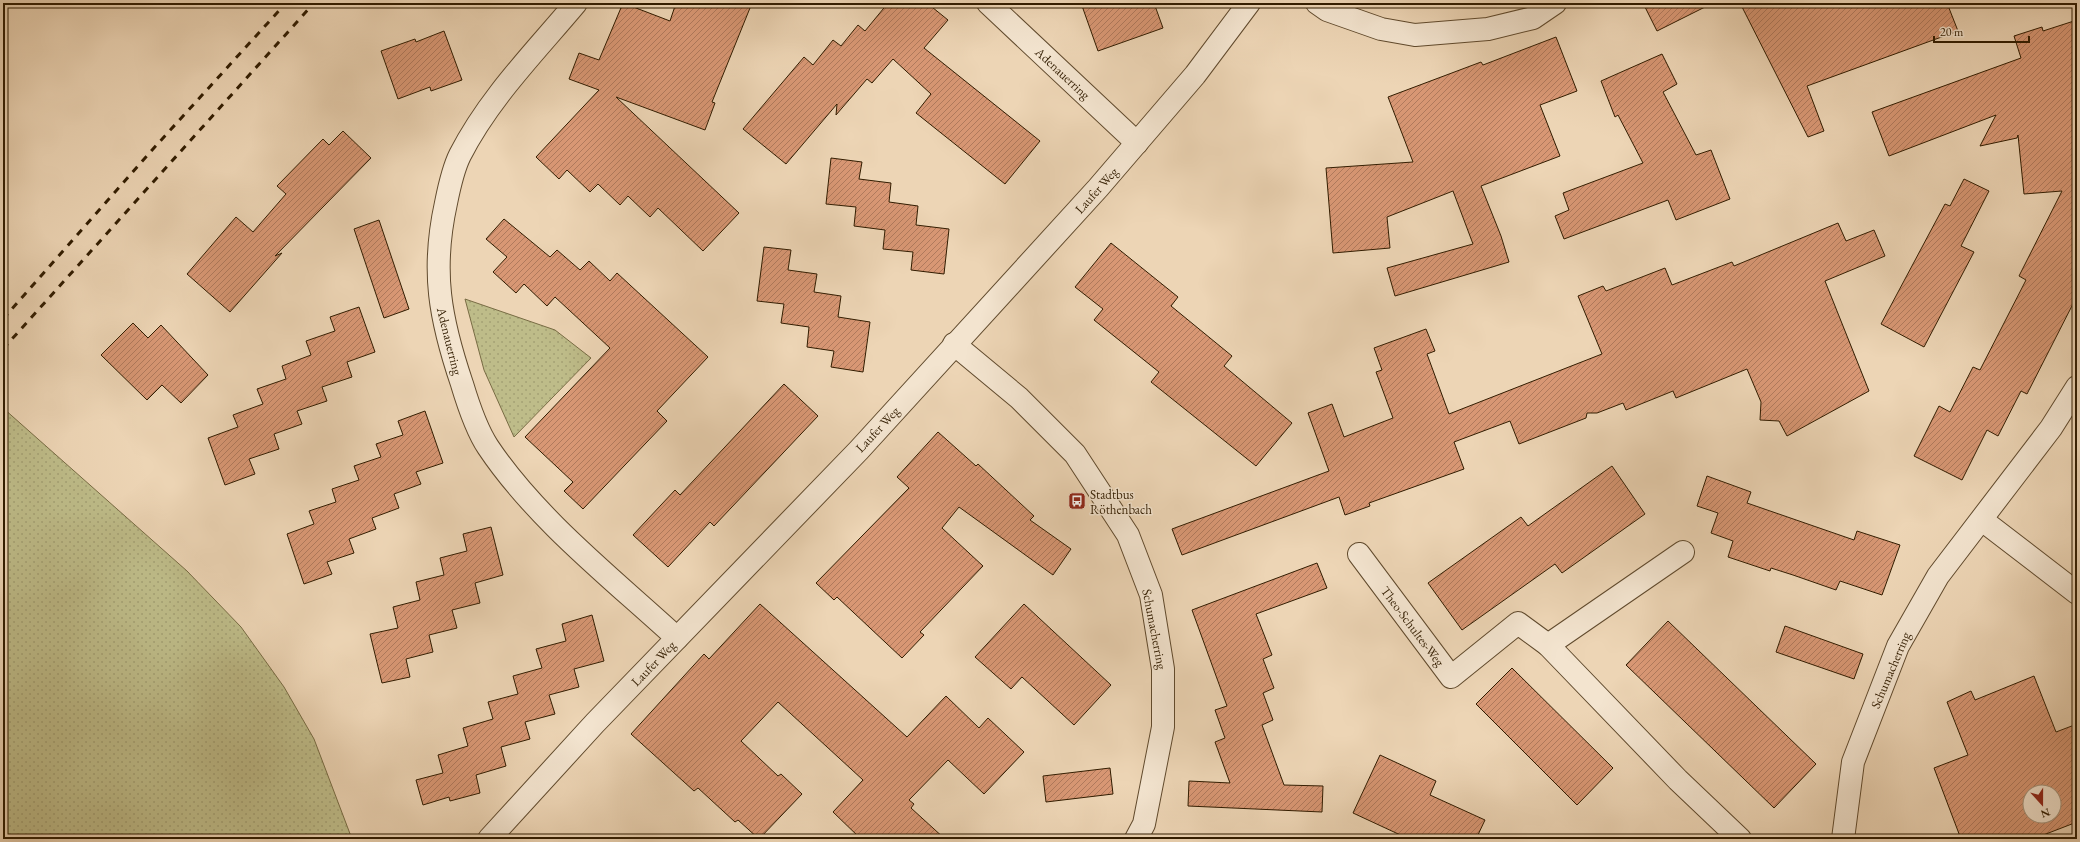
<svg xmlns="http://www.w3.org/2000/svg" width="2080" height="842" viewBox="0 0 2080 842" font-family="'EB Garamond',serif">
  <defs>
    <pattern id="grass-dots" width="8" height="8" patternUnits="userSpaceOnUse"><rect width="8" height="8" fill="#bebc89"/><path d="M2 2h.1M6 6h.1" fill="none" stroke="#a4a174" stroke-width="1.8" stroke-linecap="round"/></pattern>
    <pattern id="building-hatch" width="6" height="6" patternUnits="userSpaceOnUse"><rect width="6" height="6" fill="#d89774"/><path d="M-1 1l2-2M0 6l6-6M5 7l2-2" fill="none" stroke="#b07a5d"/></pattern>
  </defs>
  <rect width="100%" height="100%" fill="#edd5b5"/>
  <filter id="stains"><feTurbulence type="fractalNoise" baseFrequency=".005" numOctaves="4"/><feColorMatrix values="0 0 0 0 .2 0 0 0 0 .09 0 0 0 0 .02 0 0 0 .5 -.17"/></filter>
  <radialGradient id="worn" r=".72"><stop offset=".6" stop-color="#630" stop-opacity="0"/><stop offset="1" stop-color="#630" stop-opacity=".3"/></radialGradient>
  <!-- grass -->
  <g fill="url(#grass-dots)" stroke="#786c44">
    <polygon points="465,299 555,330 591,358 514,437 484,370"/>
    <polygon points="3,408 187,571 241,627 284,687 314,739 352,839 3,839"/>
  </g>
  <!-- building -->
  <g fill="url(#building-hatch)" stroke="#311c00" fill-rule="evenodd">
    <polygon points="623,3 670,21 676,3 752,3 712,102 715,103 705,130 616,97 739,213 703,251 658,208 650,217 628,196 620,205 598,184 590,192 567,170 559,179 536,157 599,90 569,79 579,53 599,60"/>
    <polygon points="888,3 927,3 948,20 924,48 1040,141 1005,184 916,113 931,94 893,59 872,83 867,79 836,115 837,104 786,164 743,129 804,57 813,65 833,40 841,46 858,25 865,31"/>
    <polygon points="1081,3 1154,3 1163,28 1098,51"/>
    <polygon points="1643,3 1713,3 1657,31"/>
    <polygon points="1740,3 1947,3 1958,31 1807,86 1824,131 1808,137"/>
    <polygon points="2077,20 2077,296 2027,394 2021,391 1998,436 1987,430 1962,480 1914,456 1939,406 1950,412 1973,367 1980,370 2026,280 2019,276 2062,191 2024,194 2018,135 2017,138 1980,146 1996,115 1889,156 1872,112 2021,58 2014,36 2042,27 2043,31"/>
    <polygon points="444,31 462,80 431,91 430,87 398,99 381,51 415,39 416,42"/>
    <polygon points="1556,37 1577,91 1540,105 1560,156 1481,186 1501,236 1509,262 1395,296 1387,268 1473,244 1453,191 1387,217 1390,248 1333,253 1326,168 1413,162 1388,97 1481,62 1483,65"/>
    <polygon points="1662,54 1677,84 1663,92 1696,155 1711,150 1730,199 1676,220 1668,200 1564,239 1555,216 1569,210 1563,193 1643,163 1618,115 1615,117 1601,81"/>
    <polygon points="343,131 371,158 275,256 282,253 230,312 187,274 236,217 253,232 286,194 277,186 323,139 329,145"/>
    <polygon points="831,158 862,162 859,179 891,183 889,202 918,206 916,225 949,229 944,274 911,270 913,252 883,249 885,230 854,226 856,207 826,204"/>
    <polygon points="1964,179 1989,191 1961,246 1974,252 1924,347 1881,324 1945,204 1950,206"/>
    <polygon points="504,219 550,257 557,250 580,270 589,261 610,281 617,273 708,357 657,411 667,421 583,509 564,491 573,482 525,437 610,348 555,297 547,306 524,284 516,293 493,272 507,257 486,239"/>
    <polygon points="379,220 409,309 384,318 354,229"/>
    <polygon points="1838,223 1846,241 1874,230 1885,256 1825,281 1869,391 1787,436 1779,421 1760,420 1761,402 1747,369 1676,398 1673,391 1626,410 1623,403 1597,413 1587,413 1586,418 1519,444 1510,421 1454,442 1464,469 1369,503 1370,506 1345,515 1339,497 1182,555 1172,529 1329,471 1308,413 1332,404 1344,437 1393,418 1376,372 1382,370 1374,348 1426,329 1435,351 1427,354 1449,414 1602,354 1578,296 1603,286 1606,291 1665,268 1672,285 1732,262 1734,266"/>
    <polygon points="1111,243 1178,297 1171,306 1232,356 1224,366 1292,423 1256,466 1151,382 1159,372 1094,320 1103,309 1075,287"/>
    <polygon points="764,247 791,250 788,270 817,274 814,292 841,296 838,317 870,322 863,372 831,367 834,351 807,347 809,327 781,323 784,304 757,301"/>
    <polygon points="359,307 375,352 347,362 352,377 322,387 327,401 297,411 302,424 274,434 279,449 249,459 255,474 225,485 208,438 238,427 233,415 263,404 257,389 286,379 282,366 311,355 306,341 335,331 330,317"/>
    <polygon points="133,323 148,338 161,325 208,375 181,403 162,385 147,400 101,355"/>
    <polygon points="784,384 818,416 714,526 710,522 668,567 633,535 675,490 680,495"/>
    <polygon points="425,411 443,463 416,472 421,484 394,494 399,508 372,518 376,529 349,539 354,553 327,562 332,574 304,584 287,534 314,524 309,511 336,502 332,489 359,480 354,466 381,457 376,444 403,435 398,421"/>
    <polygon points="938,432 976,466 978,464 1034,516 1030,520 1071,549 1053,575 959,507 942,528 983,566 920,632 924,635 902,658 837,597 834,600 816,583 909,488 897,477"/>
    <polygon points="1612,466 1645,514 1562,573 1555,564 1462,630 1428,583 1521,517 1528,526"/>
    <polygon points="1707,476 1751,492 1747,503 1854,540 1857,531 1900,545 1882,595 1840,581 1836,590 1793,575 1771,568 1770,571 1728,557 1733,541 1711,533 1718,513 1697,506"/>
    <polygon points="491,527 503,575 475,583 480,603 452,610 457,628 429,635 433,652 406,659 410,677 382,683 370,634 398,628 393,607 420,600 416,582 444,575 440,558 467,551 463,534"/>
    <polygon points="1317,563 1327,588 1256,614 1272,655 1263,659 1274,688 1263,693 1273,720 1262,725 1284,785 1323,786 1322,812 1188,806 1189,781 1230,783 1215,742 1225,738 1215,710 1227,706 1192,610"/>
    <polygon points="760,604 907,737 946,696 979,728 988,718 1024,752 984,794 948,760 909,800 914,804 911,808 945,839 861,839 833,812 863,780 778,702 741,741 778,776 781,774 802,794 759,839 738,820 735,822 698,788 694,791 631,734 704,654 709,659"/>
    <polygon points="1024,604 1111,685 1074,725 1022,677 1011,689 975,657"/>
    <polygon points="592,615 604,661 574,669 579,687 549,695 555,714 525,722 530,739 501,747 506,766 476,775 480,793 450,801 449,797 423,805 416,780 443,773 438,755 468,746 463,728 493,719 488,702 518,694 513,676 542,668 536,649 566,641 562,624"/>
    <polygon points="1668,621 1816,764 1774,808 1626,665"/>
    <polygon points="1785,626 1863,654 1854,679 1776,652"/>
    <polygon points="1512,668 1613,768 1577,805 1476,704"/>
    <path d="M2034,676l22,56 21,-8v98l-44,17h-72l-27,-71 34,-13 -21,-53 24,-11 4,9zM2030,792h24v24h-24z"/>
    <polygon points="1380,755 1436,781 1430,795 1485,820 1476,839 1409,839 1353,813"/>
    <polygon points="1110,768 1113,794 1046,802 1043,776"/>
  </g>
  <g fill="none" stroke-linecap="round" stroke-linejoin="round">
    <defs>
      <g id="minor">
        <path d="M576,3c-41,49 -87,95 -116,152 -7,14 -11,33 -14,48 -15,68 -6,116 16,181 6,20 14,45 26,63 48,72 126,133 189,191"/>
        <polyline points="988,3 1137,143"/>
        <polyline points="1317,3 1327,10 1381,29 1415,35 1488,29 1533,18 1555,3"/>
        <polyline points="954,344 1019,398 1075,454 1128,535 1151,595 1163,669 1163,727 1144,824 1136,839"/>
        <polyline points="1982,520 2077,593"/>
        <polyline points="1683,552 1548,645 1678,780 1740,839"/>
        <polyline points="1359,554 1451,677 1518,623 1548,645"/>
        <polyline points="489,839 595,723 859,450 1098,188 1195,75 1249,3"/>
        <polyline points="1843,839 1853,762 1898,646 1938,576 2051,428 2077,387"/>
      </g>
    </defs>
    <!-- minor casing -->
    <use href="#minor" stroke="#604a2d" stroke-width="24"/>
    <!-- minor -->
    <use href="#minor" stroke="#f3e4cf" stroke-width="22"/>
    <!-- rail -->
    <g stroke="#311c00" stroke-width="3" stroke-dasharray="7 7" stroke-linecap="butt">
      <polyline points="3,319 153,149 286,3"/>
      <polyline points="3,349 314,3"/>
    </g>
  </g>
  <!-- icons -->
  <defs>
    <symbol id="bus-square" viewBox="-11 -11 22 22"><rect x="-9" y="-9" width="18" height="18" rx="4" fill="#8f2418" stroke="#f3e4cf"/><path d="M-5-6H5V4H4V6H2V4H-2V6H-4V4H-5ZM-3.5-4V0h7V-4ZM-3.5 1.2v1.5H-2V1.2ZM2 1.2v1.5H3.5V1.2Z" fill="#fff"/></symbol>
  </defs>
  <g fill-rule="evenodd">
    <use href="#bus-square" x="1067" y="491" width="20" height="20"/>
  </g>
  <g text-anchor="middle" stroke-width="3" stroke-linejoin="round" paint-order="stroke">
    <!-- street labels -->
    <g font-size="13" fill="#311c00" stroke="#f3e4cf">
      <text transform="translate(1063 73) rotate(43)" y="5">Adenauerring</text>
      <text transform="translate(1096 190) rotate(-48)" y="5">Laufer Weg</text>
      <text transform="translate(450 341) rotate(76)" y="5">Adenauerring</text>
      <text transform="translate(877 429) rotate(-47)" y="5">Laufer Weg</text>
      <text transform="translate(1413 626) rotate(53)" y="5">Theo-Schultes-Weg</text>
      <text transform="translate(1155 629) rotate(79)" y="5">Schumacherring</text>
      <text transform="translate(653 663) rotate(-46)" y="5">Laufer Weg</text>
      <text transform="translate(1890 670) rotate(-67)" y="5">Schumacherring</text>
    </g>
    <!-- poi labels -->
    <g font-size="13" fill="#311c00" stroke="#f3e4cf" text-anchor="start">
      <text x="1090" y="499">Stadtbus<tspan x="1090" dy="15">Röthenbach</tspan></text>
    </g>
  </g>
  <!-- margin -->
  <rect width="2080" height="842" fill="none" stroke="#edd5b5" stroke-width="16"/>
  <rect x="4" y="4" width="2072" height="834" fill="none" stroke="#311c00" stroke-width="2"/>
  <rect x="8" y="8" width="2064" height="826" fill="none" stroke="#311c00"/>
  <!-- north arrow -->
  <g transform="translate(2042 804) rotate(159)"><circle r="19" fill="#f3e4cf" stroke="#a5947c"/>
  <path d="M0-3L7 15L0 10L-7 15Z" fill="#8f2418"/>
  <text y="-6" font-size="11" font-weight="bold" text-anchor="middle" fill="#311c00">N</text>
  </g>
  <!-- scale -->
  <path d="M1934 36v6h95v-6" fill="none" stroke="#311c00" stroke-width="2"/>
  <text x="1940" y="36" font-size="12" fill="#311c00" stroke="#f3e4cf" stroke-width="3" paint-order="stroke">20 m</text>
  <rect width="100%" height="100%" filter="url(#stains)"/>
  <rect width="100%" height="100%" fill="url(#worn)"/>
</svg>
